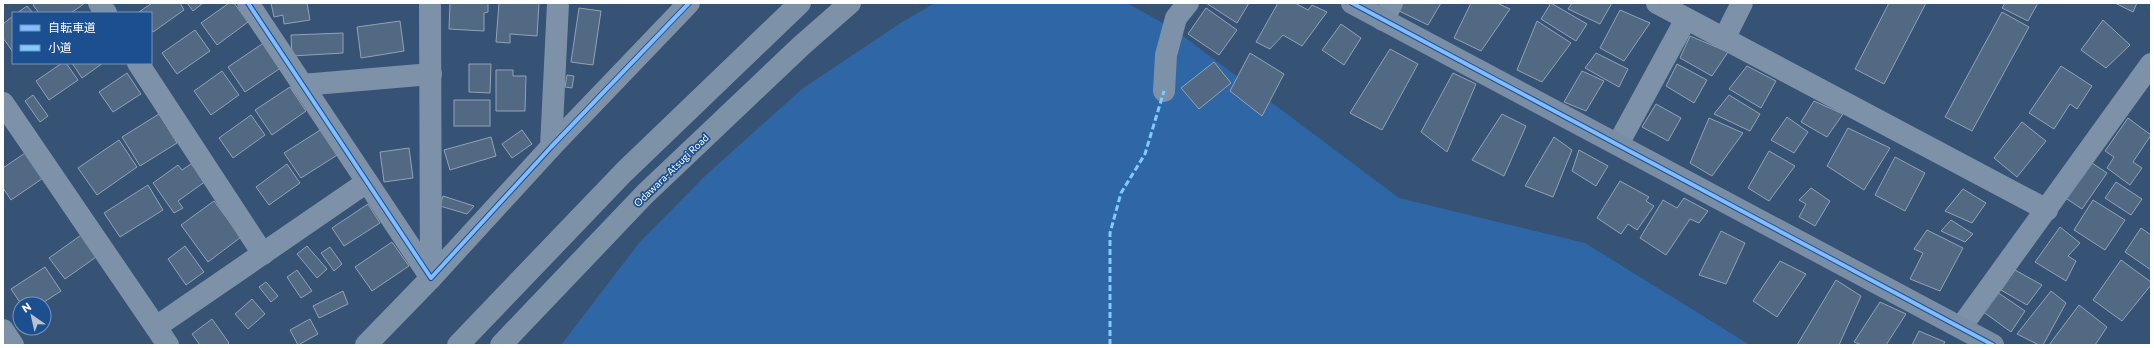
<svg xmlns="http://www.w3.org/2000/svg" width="2154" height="348" viewBox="0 0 2154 348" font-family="Commissioner,'Noto Sans JP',sans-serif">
  <rect width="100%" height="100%" fill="#365274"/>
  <!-- green -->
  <polygon fill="#2f66a5" points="935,3 1127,3 1175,30 1399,198 1585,243 1750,345 561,345 639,243 706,175 802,89 902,22"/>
  <!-- building -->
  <g fill="#526984" stroke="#92a2b6">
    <polygon points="36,3 85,3 71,13 39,13 33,5"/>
    <polygon points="152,3 180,3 184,10 153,32 151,29 151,13 139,12"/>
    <polygon points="187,3 203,3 193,11"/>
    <polygon points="229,3 234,3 248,22 217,45 201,23"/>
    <polygon points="271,3 307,3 310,20 284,24 283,15 274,17"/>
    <polygon points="450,3 488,3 488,12 484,13 484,31 449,29"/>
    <polygon points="499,3 539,3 537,36 510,34 510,43 496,42"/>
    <polygon points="1206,3 1249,3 1237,23"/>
    <polygon points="1278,3 1295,3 1308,10 1312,5 1327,12 1302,46 1283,35 1270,49 1256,42"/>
    <polygon points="1403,3 1441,3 1428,25 1399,11"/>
    <polygon points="1471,3 1497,3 1510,9 1481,51 1454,38"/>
    <polygon points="1551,3 1587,24 1576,41 1541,19"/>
    <polygon points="1572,3 1612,3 1600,24 1568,9"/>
    <polygon points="1889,3 1926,3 1884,84 1855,69"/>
    <polygon points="2005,3 2038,3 2028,21 2002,8"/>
    <polygon points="2115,3 2137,3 2133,12"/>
    <polygon points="27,6 33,13 17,13"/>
    <polygon points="579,8 601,11 593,65 571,62"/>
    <polygon points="1206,8 1237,30 1219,55 1188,34"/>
    <polygon points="1620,10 1650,23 1624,61 1600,48"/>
    <polygon points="2002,12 2029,27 1972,131 1945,117"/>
    <polygon points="13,16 13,52 3,38 3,24"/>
    <polygon points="2103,20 2130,45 2106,68 2081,50"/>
    <polygon points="400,21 404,51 361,58 357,27"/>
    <polygon points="1537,21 1571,43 1542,82 1517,70"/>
    <polygon points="1341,24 1361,38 1344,65 1322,50"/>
    <polygon points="195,30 210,51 177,74 162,53"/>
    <polygon points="343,33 343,53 292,56 291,35"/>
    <polygon points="1690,36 1728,52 1712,76 1680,58"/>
    <polygon points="265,42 282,67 245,92 228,67"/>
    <polygon points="1390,49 1418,64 1382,130 1350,113"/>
    <polygon points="1250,53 1284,74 1262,116 1230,91"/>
    <polygon points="1596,53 1628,69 1619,87 1585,68"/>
    <polygon points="1214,62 1231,83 1199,109 1181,88"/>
    <polygon points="62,63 66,63 78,80 49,100 36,81"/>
    <polygon points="72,63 103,63 82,78"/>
    <polygon points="469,64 491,64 490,93 469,92"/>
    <polygon points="1677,64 1707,80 1694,103 1666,86"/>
    <polygon points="1747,66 1776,81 1761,108 1729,89"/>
    <polygon points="2061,66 2092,86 2077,109 2070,104 2054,129 2029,113"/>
    <polygon points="496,70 513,70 513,76 526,76 525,111 496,111"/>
    <polygon points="222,71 239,95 211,115 194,91"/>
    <polygon points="1582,71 1604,81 1586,111 1564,102"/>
    <polygon points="127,73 141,94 113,112 99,92"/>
    <polygon points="1453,73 1476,84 1447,152 1421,132"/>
    <polygon points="567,75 574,76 572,88 565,87"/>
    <polygon points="290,87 306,111 272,135 255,110"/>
    <polygon points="33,95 48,116 40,122 25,101"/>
    <polygon points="1729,95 1760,114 1750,131 1714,114"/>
    <rect x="454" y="100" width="36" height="26"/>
    <polygon points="1814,101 1843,114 1827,137 1801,122"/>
    <polygon points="1656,104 1681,118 1668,141 1642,127"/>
    <polygon points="159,114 177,143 140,166 122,137"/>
    <polygon points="1502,114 1526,126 1504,176 1472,160"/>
    <polygon points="251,115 265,135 233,158 219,138"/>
    <polygon points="1787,117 1808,132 1794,153 1771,140"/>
    <polygon points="1709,118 1743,133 1712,176 1690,163"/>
    <polygon points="2128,118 2151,135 2133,162 2142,168 2130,185 2107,168 2114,157 2105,151"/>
    <polygon points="2022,122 2046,141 2017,177 1994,158"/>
    <polygon points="325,127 342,152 301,178 284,153"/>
    <polygon points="1848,128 1890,148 1864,190 1827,166"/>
    <polygon points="522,130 532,144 512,158 502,144"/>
    <polygon points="491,137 496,156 450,170 444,150"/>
    <polygon points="1554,137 1572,150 1553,197 1525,186"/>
    <polygon points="119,140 137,167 97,195 78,168"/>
    <polygon points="409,148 413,178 384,182 380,152"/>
    <polygon points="1579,150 1608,166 1596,186 1572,171"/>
    <polygon points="28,151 46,176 11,200 3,188 3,168"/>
    <polygon points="1769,151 1795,166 1769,201 1748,188"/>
    <polygon points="1895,157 1925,173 1905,211 1875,195"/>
    <polygon points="2086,159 2107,173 2082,209 2061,195"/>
    <polygon points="194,162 206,181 178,201 183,208 174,213 153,183 178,165 182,170"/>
    <polygon points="287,164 300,183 269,205 256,187"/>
    <polygon points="1620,181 1649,197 1646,201 1654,206 1637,230 1628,224 1621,234 1597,218"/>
    <polygon points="2116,182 2142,199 2131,215 2105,198"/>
    <polygon points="148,185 163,210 120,237 104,213"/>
    <polygon points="1811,188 1830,201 1815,226 1799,217 1806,204 1799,200"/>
    <polygon points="1963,189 1986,203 1972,223 1945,211"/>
    <polygon points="443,196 474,206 467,214 440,206"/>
    <polygon points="1684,198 1708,211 1699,223 1690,219 1666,255 1640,238 1663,200 1677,208"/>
    <polygon points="2093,200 2125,220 2105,250 2074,230"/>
    <polygon points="214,201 241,237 208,262 181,225"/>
    <polygon points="368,204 380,223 344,246 332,228"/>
    <polygon points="1951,220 1973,234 1965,242 1941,231"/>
    <polygon points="2060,227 2080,243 2068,256 2076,261 2066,281 2035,262"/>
    <polygon points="2141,228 2151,235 2151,270 2125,252"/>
    <polygon points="1927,230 1963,248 1940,291 1910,279 1923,253 1914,249"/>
    <polygon points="1721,231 1745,243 1726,284 1699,275"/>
    <polygon points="84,233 99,255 65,279 49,258"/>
    <polygon points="392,242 409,266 372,291 355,267"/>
    <polygon points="185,246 204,272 186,285 168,259"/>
    <polygon points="307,246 327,269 317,278 297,254"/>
    <polygon points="330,247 342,264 334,271 321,253"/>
    <polygon points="2121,260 2151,282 2151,285 2122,321 2093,300"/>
    <polygon points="1780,261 1806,274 1777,317 1753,301"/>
    <polygon points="45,267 61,291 41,304 21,304 11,289"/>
    <polygon points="297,270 312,291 301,298 287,277"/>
    <polygon points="2015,270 2042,285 2027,305 2001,290"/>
    <polygon points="1836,280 1861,296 1839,345 1797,345"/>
    <polygon points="266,282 278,296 271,302 259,287"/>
    <polygon points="343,291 348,304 319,318 313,306"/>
    <polygon points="2051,291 2066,303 2043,345 2039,345 2017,334"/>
    <polygon points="1997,292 2025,311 2011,332 1982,311"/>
    <polygon points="252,299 265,314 248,329 235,314"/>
    <polygon points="1880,302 1906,314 1886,345 1862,345 1854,342"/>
    <polygon points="2079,305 2107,327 2095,345 2049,345"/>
    <polygon points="212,319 229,343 227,345 200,345 192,334"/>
    <polygon points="310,319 318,334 298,345 290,330"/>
    <polygon points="1919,331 1945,342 1943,345 1912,345"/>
  </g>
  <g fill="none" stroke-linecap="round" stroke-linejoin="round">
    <!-- street -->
    <g stroke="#7d92a8" stroke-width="22">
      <polyline points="99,3 106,13"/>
      <polyline points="248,3 431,278 551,147 689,3"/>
      <polyline points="1657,3 2047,210"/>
      <polyline points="1383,20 1392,3"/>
      <polyline points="1724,39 1742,3"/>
      <polyline points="138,63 263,254"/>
      <polyline points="302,85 431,74"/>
      <polyline points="1164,91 1166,55 1176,18 1188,3"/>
      <polyline points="3,103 168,345"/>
      <polyline points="1618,144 1686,19"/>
      <polyline points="551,147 558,3"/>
      <polyline points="156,327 367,182"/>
      <polyline points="1961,327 2151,64"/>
      <polyline points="3,330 13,345"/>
      <polyline points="366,345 431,278 430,3"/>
    </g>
    <!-- secondary -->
    <polyline stroke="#798da4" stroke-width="22" points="1352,3 1993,345"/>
    <!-- highway -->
    <g stroke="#7e92a7" stroke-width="22">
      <polyline points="458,345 624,172 800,3"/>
      <polyline points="501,345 645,194 801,46 850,3"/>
    </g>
    <!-- quiet -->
    <polyline stroke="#80caff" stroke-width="3" stroke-dasharray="6 3" stroke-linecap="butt" points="1110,345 1110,233 1121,193 1145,154 1164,91"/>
    <defs>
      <g id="cycleway">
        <polyline points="248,3 431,278 551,147 689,3"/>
        <polyline points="1352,3 1993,345"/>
      </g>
    </defs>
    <!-- cycleway casing -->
    <use href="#cycleway" stroke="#1b4f8f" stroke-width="6"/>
    <!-- cycleway -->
    <use href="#cycleway" stroke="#80bcff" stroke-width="4"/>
  </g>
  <g text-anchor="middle" stroke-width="3.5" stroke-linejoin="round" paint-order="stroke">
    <!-- street labels -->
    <g font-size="10" fill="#fff" stroke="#1b4f8f">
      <text transform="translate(671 170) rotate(-44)" y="4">Odawara-Atsugi Road</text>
    </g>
  </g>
  <!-- border -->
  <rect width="2154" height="348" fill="none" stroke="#ffffff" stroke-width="8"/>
  <!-- legend -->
  <rect x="12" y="12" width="140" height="52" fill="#1b4f8f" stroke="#7695bc"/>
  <rect x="20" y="25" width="20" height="6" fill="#80bcff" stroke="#7695bc"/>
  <text x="48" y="32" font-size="12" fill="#ffffff">自転車道</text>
  <rect x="20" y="45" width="20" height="6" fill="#80caff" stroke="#7695bc"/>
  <text x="48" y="52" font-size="12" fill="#ffffff">小道</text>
  <!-- north arrow -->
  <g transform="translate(32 316) rotate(326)"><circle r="19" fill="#1b4f8f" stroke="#7695bc"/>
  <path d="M0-3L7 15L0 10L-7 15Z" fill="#b9c2ce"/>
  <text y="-6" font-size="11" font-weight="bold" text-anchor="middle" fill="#ffffff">N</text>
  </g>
</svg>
